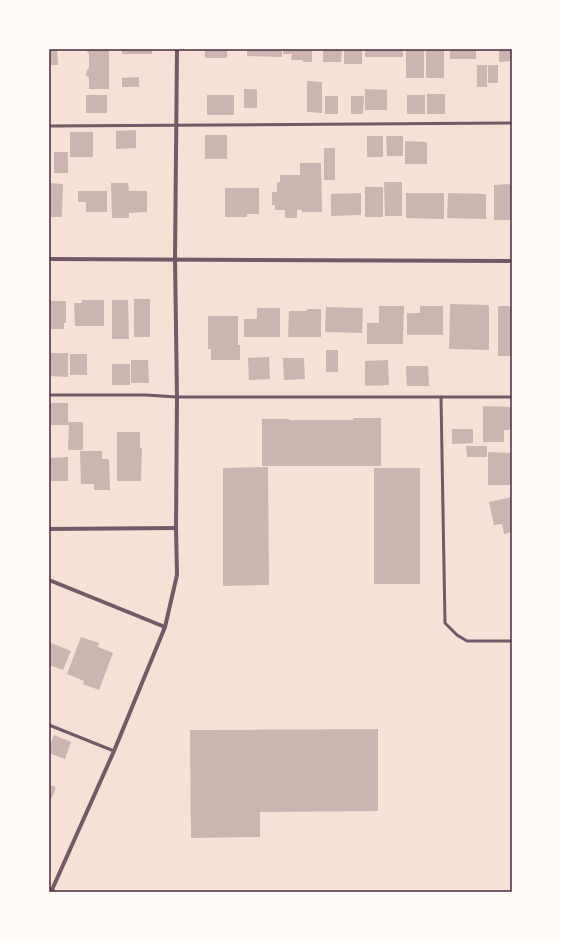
<svg xmlns="http://www.w3.org/2000/svg" width="561" height="941" viewBox="0 0 561 941" font-family="'Noto Serif',serif">
  <rect width="100%" height="100%" fill="#f7e1d7"/>
  <!-- building -->
  <g fill="#ccb4b1">
    <polygon points="49,49 57,49 58,65 49,65"/>
    <polygon points="86,49 109,49 109,89 89,89 89,77 86,76 86,74 87,70 89,68 89,54 86,50"/>
    <rect x="122" y="49" width="30" height="5"/>
    <rect x="205" y="49" width="22" height="9"/>
    <polygon points="247,49 282,49 282,57 247,56"/>
    <polygon points="283,49 312,49 312,62 303,62 303,60 291,60 292,54 283,54"/>
    <polygon points="323,49 342,49 341,62 323,62"/>
    <rect x="344" y="49" width="18" height="15"/>
    <rect x="365" y="49" width="38" height="8"/>
    <rect x="406" y="49" width="18" height="29"/>
    <rect x="426" y="49" width="18" height="29"/>
    <rect x="450" y="49" width="26" height="10"/>
    <polygon points="499,49 512,49 512,61 499,62"/>
    <rect x="477" y="65" width="10" height="22"/>
    <rect x="488" y="65" width="10" height="18"/>
    <polygon points="139,77 139,87 122,87 122,78"/>
    <polygon points="307,81 322,82 322,113 307,112"/>
    <rect x="244" y="89" width="13" height="19"/>
    <polygon points="365,89 387,90 387,110 365,110"/>
    <rect x="427" y="94" width="18" height="20"/>
    <rect x="86" y="95" width="21" height="18"/>
    <rect x="207" y="95" width="27" height="20"/>
    <rect x="407" y="95" width="18" height="19"/>
    <rect x="325" y="96" width="13" height="18"/>
    <polygon points="351,96 364,96 363,114 351,114"/>
    <polygon points="136,130 136,148 116,149 116,131"/>
    <rect x="70" y="132" width="23" height="25"/>
    <rect x="205" y="135" width="22" height="24"/>
    <rect x="367" y="136" width="16" height="21"/>
    <polygon points="386,136 403,136 403,156 387,156"/>
    <polygon points="405,141 427,142 427,164 405,164"/>
    <rect x="324" y="148" width="11" height="32"/>
    <rect x="54" y="152" width="14" height="21"/>
    <polygon points="300,163 321,163 322,212 302,212 302,210 297,210 297,218 285,218 285,210 275,210 275,205 272,205 272,192 277,192 277,182 280,182 280,175 300,175"/>
    <polygon points="384,182 402,182 402,216 385,216"/>
    <polygon points="49,183 63,184 62,217 49,217"/>
    <polygon points="111,183 128,183 129,191 147,191 147,212 129,213 129,218 112,218"/>
    <polygon points="512,184 512,220 494,220 494,185"/>
    <rect x="365" y="187" width="18" height="30"/>
    <polygon points="225,188 259,188 259,214 247,214 247,217 225,217"/>
    <polygon points="78,191 107,191 107,212 86,212 86,202 78,202"/>
    <polygon points="361,193 361,215 331,216 331,194"/>
    <polygon points="406,193 444,193 444,219 406,218"/>
    <polygon points="448,193 486,194 486,219 447,218"/>
    <rect x="134" y="299" width="16" height="38"/>
    <polygon points="82,300 104,300 104,326 75,326 74,303 82,303"/>
    <polygon points="112,300 128,300 129,339 112,339"/>
    <polygon points="49,301 66,301 66,323 64,323 64,329 49,329"/>
    <polygon points="450,304 489,305 489,350 449,349"/>
    <polygon points="379,306 404,306 403,344 367,344 367,323 379,323"/>
    <polygon points="420,306 443,306 443,335 407,335 407,313 420,313"/>
    <rect x="498" y="306" width="14" height="50"/>
    <polygon points="326,307 363,308 362,333 325,332"/>
    <polygon points="257,308 280,308 280,337 244,337 244,319 257,319"/>
    <polygon points="307,309 321,309 321,337 288,337 289,311 307,311"/>
    <polygon points="208,316 238,316 238,345 240,345 240,360 211,360 211,349 208,349"/>
    <rect x="326" y="350" width="12" height="22"/>
    <polygon points="49,353 68,353 68,377 49,376"/>
    <rect x="70" y="354" width="17" height="21"/>
    <polygon points="269,357 270,379 249,380 248,358"/>
    <polygon points="283,358 304,358 305,379 284,380"/>
    <polygon points="131,360 148,360 149,383 131,383"/>
    <polygon points="388,360 389,385 365,386 365,361"/>
    <rect x="112" y="364" width="18" height="21"/>
    <polygon points="406,366 428,366 429,386 407,386"/>
    <polygon points="49,403 68,403 68,422 83,422 83,450 68,450 69,425 49,425"/>
    <polygon points="483,406 512,407 512,430 504,430 504,442 483,442"/>
    <polygon points="353,418 381,418 381,466 262,466 262,419 289,419 289,420 353,420"/>
    <polygon points="452,429 473,429 473,443 452,444"/>
    <polygon points="117,432 140,432 140,448 142,448 141,481 117,481"/>
    <polygon points="466,446 487,446 487,457 467,457"/>
    <polygon points="80,451 102,451 102,459 109,459 110,490 94,490 94,484 81,484"/>
    <polygon points="488,452 512,453 512,485 488,485"/>
    <polygon points="68,457 68,481 49,481 49,458"/>
    <polygon points="268,467 269,585 223,586 223,468"/>
    <rect x="374" y="468" width="46" height="116"/>
    <polygon points="512,497 512,532 504,534 502,524 494,525 489,502"/>
    <polygon points="81,637 99,643 98,647 113,653 99,690 83,684 84,681 67,674"/>
    <polygon points="49,642 71,651 63,670 49,665"/>
    <polygon points="378,729 378,811 260,812 260,837 191,838 190,730"/>
    <polygon points="54,735 71,742 65,759 49,753 49,748"/>
    <polygon points="49,785 56,787 52,798 49,797"/>
  </g>
  <g fill="none" stroke-linecap="round" stroke-linejoin="round">
    <!-- service -->
    <g stroke="#755966" stroke-width="3">
      <polyline points="49,126 512,123"/>
      <polyline points="49,395 146,395 177,397 512,397"/>
      <polyline points="441,397 445,623 457,635 467,641 512,641"/>
      <polyline points="49,725 114,751"/>
    </g>
    <!-- minor -->
    <g stroke="#755966" stroke-width="4">
      <polyline points="49,259 512,261"/>
      <polyline points="49,529 176,528"/>
      <polyline points="49,580 165,627"/>
      <polyline points="51,892 114,751 165,627 177,575 176,528 177,397 175,259 177,49"/>
    </g>
    <!-- tertiary -->
    <polyline stroke="#755966" stroke-width="7" points="49,891 52,892"/>
  </g>
  <!-- border -->
  <rect width="561" height="941" fill="none" stroke="#fffaf5" stroke-width="100"/>
  <rect x="50" y="50" width="461" height="841" fill="none" stroke="#4a2c40" stroke-width="1.5"/>
</svg>
